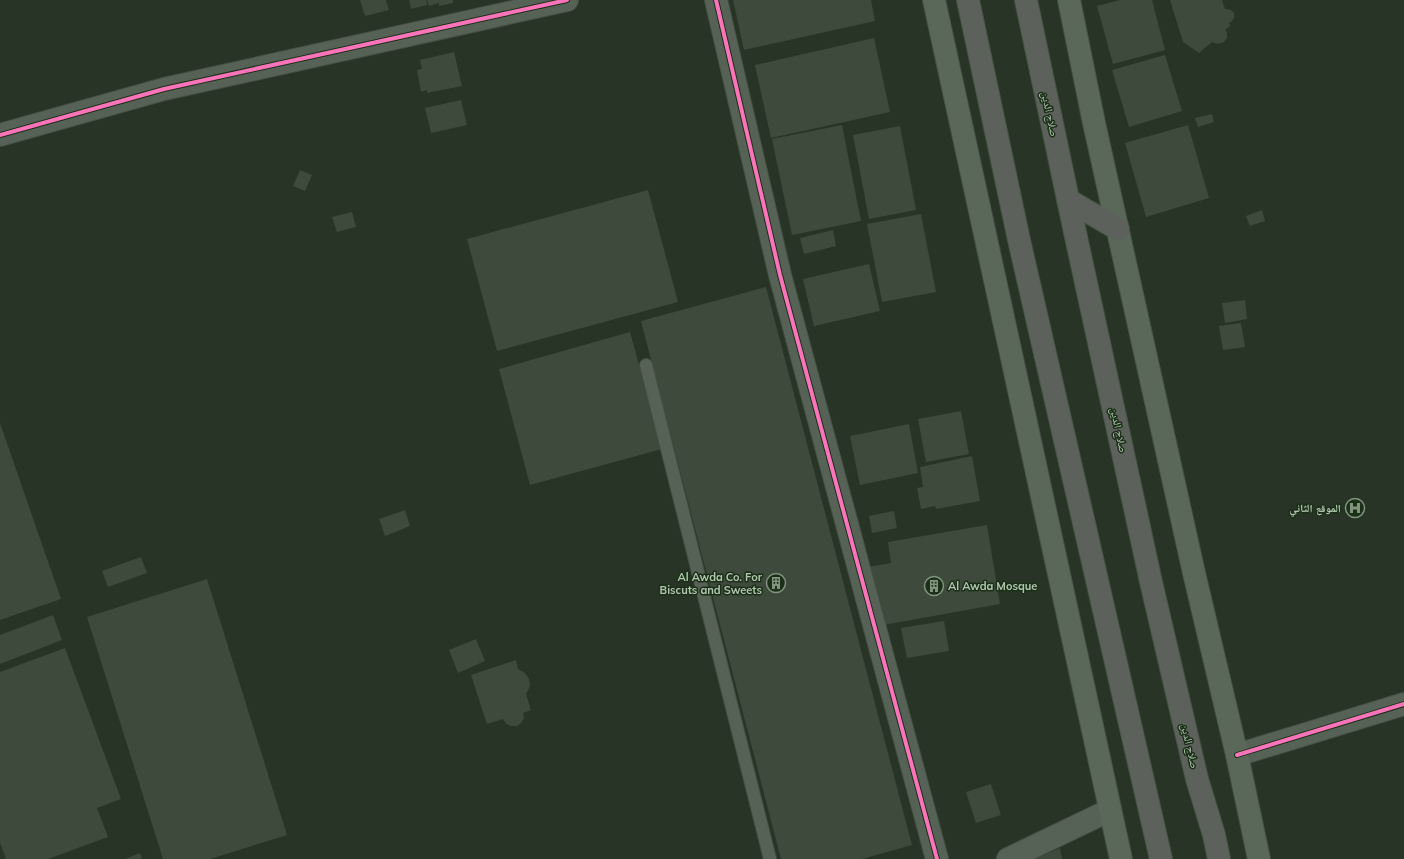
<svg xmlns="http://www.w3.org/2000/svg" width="1404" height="859" viewBox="0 0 1404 859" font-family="Mulish,'Noto Naskh Arabic',sans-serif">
  <rect width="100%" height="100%" fill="#283526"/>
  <!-- building -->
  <g fill="#3d4a3c">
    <polygon points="360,0 386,0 389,10 365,16"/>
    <polygon points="409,0 426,0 427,5 411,9"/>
    <polygon points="427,0 453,0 453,3 439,6 439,3 429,6"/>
    <polygon points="733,0 871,0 875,21 744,50"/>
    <polygon points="1120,0 1152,0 1165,50 1113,64 1097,6"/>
    <polygon points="1170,0 1222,0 1225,9 1231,10 1234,13 1234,18 1231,22 1229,23 1230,26 1225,30 1227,32 1227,38 1224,42 1218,44 1212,42 1199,53 1183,42"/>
    <polygon points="874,38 890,112 771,138 755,65"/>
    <polygon points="454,52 462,86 427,93 427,90 421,92 417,70 422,69 420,60"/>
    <polygon points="1165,55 1182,111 1129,127 1112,70"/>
    <polygon points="461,100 467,125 431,133 425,108"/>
    <polygon points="1212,114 1214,122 1198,127 1195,118"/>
    <polygon points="842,125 861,221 792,235 772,139"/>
    <polygon points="1188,125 1209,198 1146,217 1125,143"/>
    <polygon points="900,126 916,210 869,219 853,135"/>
    <polygon points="300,170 312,175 305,191 293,186"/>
    <polygon points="648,190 678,302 497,351 467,239"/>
    <polygon points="1262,210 1265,221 1250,226 1246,216"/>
    <polygon points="352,212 356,227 337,232 332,217"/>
    <polygon points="921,214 936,292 882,302 867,224"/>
    <polygon points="833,230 836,246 804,254 800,238"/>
    <polygon points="869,264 880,311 814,326 803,279"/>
    <polygon points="766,287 912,845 862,859 781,859 641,321"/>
    <polygon points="1245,300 1247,319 1225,323 1222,303"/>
    <polygon points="1241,323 1245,347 1223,350 1219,326"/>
    <polygon points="630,332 662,449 530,485 499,369"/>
    <polygon points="961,411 969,454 926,462 918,419"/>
    <polygon points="0,423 61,599 0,620"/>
    <polygon points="909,424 918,473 860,485 850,436"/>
    <polygon points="972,456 980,501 936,509 935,506 921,509 917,488 923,487 920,467"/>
    <polygon points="405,510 410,526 385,536 379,519"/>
    <polygon points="894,511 897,528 872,533 869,516"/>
    <polygon points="987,525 1000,604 878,626 868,567 891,563 888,542"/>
    <polygon points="141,557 147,573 108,587 102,571"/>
    <polygon points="207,579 287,835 210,859 163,859 87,617"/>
    <polygon points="53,615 62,640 0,664 0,635"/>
    <polygon points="944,621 949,651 907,658 901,628"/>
    <polygon points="476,639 485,661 458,673 449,650"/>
    <polygon points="65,648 121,799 97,808 108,837 48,859 6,859 0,843 0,672"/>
    <polygon points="516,660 518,669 525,673 529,679 530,686 526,694 531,710 523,713 524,718 521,723 517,726 511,726 506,724 503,719 487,724 471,675"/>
    <polygon points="991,784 1001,815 976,823 966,792"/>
    <polygon points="1060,848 1062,859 1035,859"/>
    <polygon points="140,853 142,859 125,859"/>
  </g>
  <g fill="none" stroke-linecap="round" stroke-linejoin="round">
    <defs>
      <polyline id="lane" points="646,365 770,859"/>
      <g id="street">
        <polyline points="716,0 780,275 937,859"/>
        <polyline points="0,135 164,89 567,0"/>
        <polyline points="1237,755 1404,704"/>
        <polyline points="1008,859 1110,810"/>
      </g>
      <g id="secondary">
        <polyline points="934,0 1121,859"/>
        <polyline points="1069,0 1094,123 1194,573 1237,755 1259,859"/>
      </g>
      <g id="highway">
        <polyline points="968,0 1019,240 1161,859"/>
        <polyline points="1026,0 1073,223 1151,582 1197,779 1214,835 1219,859"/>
        <polyline points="1068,200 1118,229"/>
      </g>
    </defs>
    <!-- lane casing -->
    <use href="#lane" stroke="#464f44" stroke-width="14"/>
    <!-- street casing -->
    <use href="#street" stroke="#464f44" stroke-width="24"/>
    <!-- secondary casing -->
    <use href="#secondary" stroke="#464f44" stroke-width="24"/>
    <!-- highway casing -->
    <use href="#highway" stroke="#445142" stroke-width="24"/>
    <!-- lane -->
    <use href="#lane" stroke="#576256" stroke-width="12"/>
    <!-- street -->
    <use href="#street" stroke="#576256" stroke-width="22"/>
    <!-- secondary -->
    <use href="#secondary" stroke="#5a6859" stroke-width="22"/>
    <!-- highway -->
    <use href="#highway" stroke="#5c625b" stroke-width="22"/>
    <defs>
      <g id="cycleway">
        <polyline points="716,0 780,275 937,859"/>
        <polyline points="0,135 164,89 567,0"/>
        <polyline points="1237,755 1404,704"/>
      </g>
    </defs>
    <!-- cycleway casing -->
    <use href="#cycleway" stroke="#1c2f19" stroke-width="6"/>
    <!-- cycleway -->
    <use href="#cycleway" stroke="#fb73b8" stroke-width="4"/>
  </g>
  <!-- icons -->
  <defs>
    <symbol id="hospital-ring" viewBox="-11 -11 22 22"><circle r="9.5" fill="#1c2f19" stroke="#80947e" stroke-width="1.5"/><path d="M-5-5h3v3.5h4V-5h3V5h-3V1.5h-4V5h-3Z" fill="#80947e"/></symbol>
    <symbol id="building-ring" viewBox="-11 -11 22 22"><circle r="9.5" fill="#1c2f19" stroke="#80947e" stroke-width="1.5"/><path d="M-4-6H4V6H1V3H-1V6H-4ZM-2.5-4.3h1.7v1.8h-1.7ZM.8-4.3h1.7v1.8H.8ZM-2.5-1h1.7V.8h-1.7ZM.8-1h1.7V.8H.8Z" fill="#80947e"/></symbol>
  </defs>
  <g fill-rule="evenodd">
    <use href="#hospital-ring" x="1344" y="497" width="22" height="22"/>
    <use href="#building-ring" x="765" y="572" width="22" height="22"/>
    <use href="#building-ring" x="923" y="575" width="22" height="22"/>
  </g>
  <g text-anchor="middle" stroke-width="3" stroke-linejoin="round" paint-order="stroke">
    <!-- street labels -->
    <g font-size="11" fill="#b0c7ae" stroke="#1c2f19">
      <text transform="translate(1050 114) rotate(78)" y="4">صلاح الدين</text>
      <text transform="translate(1119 430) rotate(78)" y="4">صلاح الدين</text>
      <text transform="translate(1190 746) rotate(77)" y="4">صلاح الدين</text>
    </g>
    <!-- poi labels -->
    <g font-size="11" font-weight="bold" fill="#b0c7ae" stroke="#1c2f19" text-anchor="end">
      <text x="1341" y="512">الموقع الثاني</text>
      <text x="762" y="581">Al Awda Co. For<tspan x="762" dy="13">Biscuts and Sweets</tspan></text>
      <text x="948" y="590" text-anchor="start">Al Awda Mosque</text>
    </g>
  </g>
</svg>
